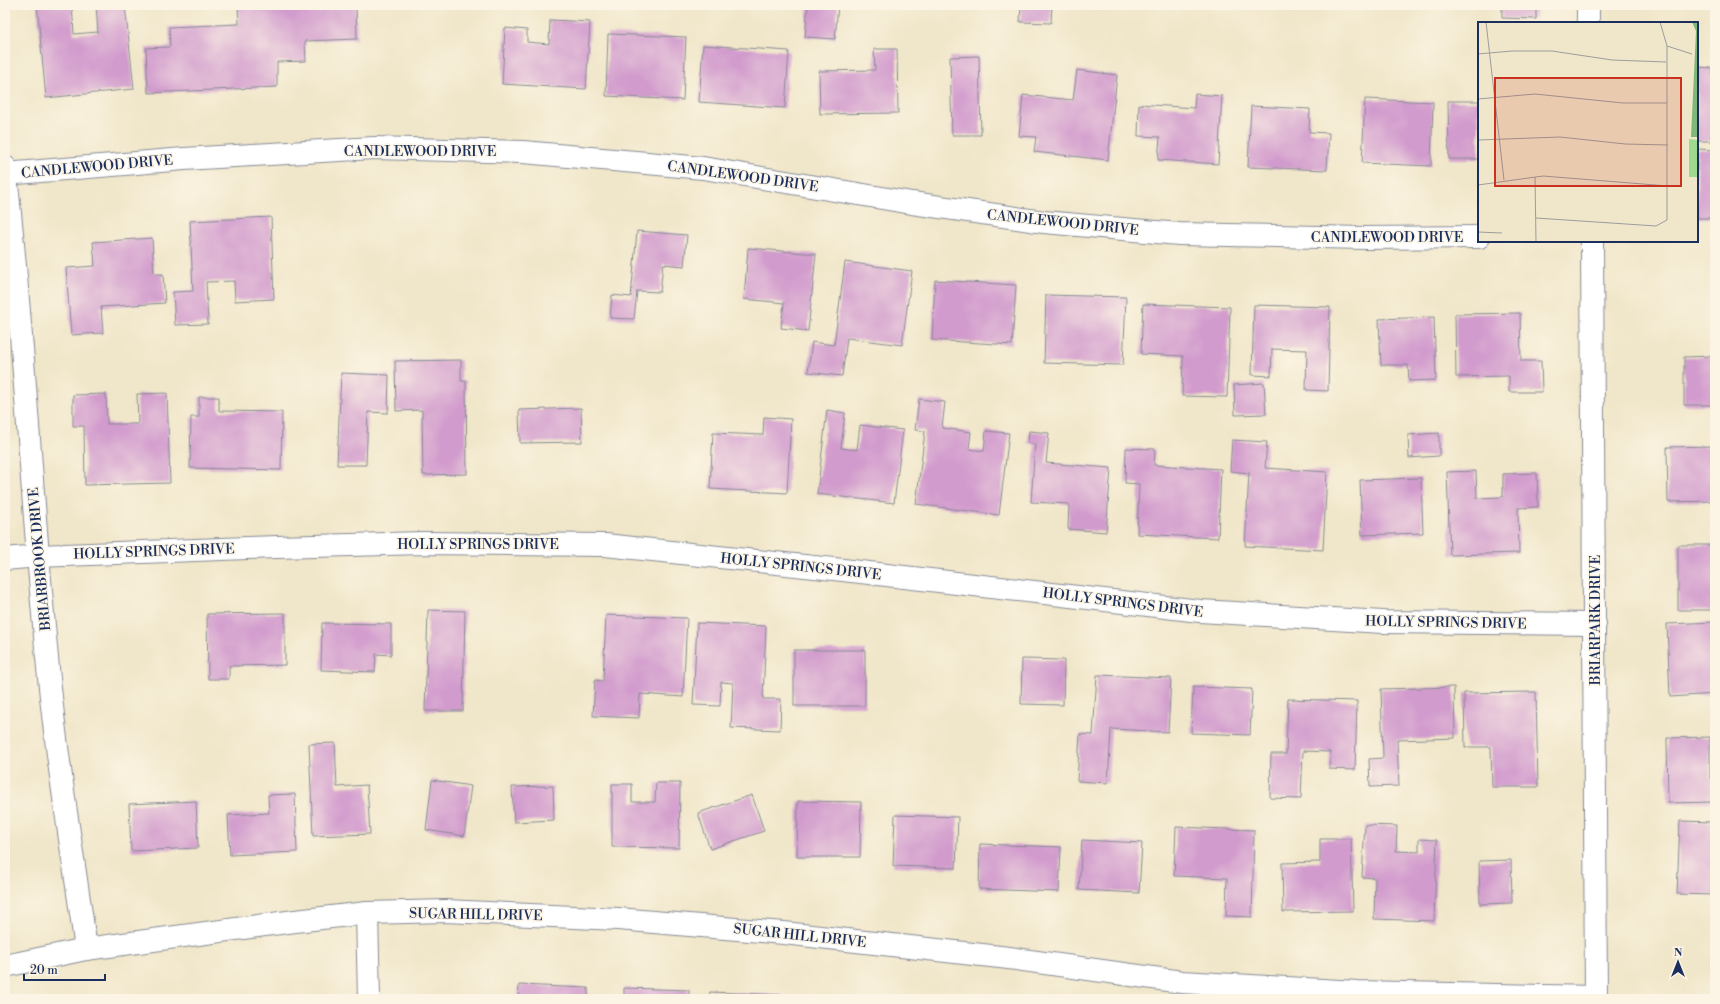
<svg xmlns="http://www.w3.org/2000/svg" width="1720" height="1004" viewBox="0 0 1720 1004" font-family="'Libre Bodoni',serif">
  <rect width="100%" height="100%" fill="#fcf5e5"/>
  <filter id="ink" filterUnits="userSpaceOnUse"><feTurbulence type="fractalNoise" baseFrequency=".025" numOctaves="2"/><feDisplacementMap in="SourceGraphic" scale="8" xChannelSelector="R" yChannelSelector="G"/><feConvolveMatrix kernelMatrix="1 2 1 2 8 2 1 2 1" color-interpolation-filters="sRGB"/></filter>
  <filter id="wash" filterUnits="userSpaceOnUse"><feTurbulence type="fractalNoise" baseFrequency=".012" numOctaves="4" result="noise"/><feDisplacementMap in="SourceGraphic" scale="16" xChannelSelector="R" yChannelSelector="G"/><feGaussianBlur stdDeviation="0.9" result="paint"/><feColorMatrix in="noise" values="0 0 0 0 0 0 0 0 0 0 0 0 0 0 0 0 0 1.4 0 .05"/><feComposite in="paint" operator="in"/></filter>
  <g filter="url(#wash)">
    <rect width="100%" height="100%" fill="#f0e6c9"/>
    <g id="blocks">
      <!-- building -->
      <g fill="#d29bcd">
        <polygon points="37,5 72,5 74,34 98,32 96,5 125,5 134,89 46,98"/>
        <polygon points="238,5 329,5 329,8 356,6 357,39 305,41 306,61 277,62 277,87 148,93 146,48 170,47 169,27 239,24"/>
        <polygon points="808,5 838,5 835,39 805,37"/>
        <polygon points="1021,5 1052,5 1051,23 1020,22"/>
        <polygon points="1332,5 1367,5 1367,7 1332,6"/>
        <polygon points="1502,5 1536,5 1536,19 1502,18"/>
        <polygon points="550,20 590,22 586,89 502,84 505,28 527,30 527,42 549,44"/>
        <polygon points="608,34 686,37 683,100 606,96"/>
        <polygon points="703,45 789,51 785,108 699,102"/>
        <polygon points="874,49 897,49 898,113 820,114 819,71 875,70"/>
        <polygon points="979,56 981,135 952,135 950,57"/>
        <polygon points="1697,67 1713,68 1711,141 1697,141"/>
        <polygon points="1077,70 1117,75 1108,160 1034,152 1036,137 1019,136 1023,95 1073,100"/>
        <polygon points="1195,94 1222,96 1218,164 1158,160 1160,137 1138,136 1139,104 1194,108"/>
        <polygon points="1365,99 1433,102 1431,166 1362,163"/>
        <polygon points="1448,101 1479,101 1479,159 1449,159"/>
        <polygon points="1251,106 1310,109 1309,132 1329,133 1327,170 1248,167"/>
        <polygon points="1697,149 1715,150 1713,218 1697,218"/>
        <polygon points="271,217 274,299 235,301 234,281 206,282 208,324 175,325 173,292 193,291 190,221"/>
        <polygon points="637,231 687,235 684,266 663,264 660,292 637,291 634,319 610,318 612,295 631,297"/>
        <polygon points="152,238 154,274 163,274 165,303 101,307 103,333 71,335 66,268 95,266 93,242"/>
        <polygon points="748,248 816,254 808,331 781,328 784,303 744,299"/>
        <polygon points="845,262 912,271 902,345 847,338 842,376 808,372 812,342 834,345"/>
        <polygon points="935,280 1016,285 1012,345 932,340"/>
        <polygon points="1046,295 1126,297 1123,365 1044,363"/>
        <polygon points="1143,304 1230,307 1227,397 1182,396 1183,356 1141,354"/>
        <polygon points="1254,305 1330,307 1328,391 1306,390 1307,350 1272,349 1271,376 1252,375"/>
        <polygon points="1520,313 1521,361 1541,361 1542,392 1509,392 1509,376 1456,377 1455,314"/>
        <polygon points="1434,317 1436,380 1409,381 1408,365 1381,365 1379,319"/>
        <polygon points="1713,356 1714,405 1684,405 1684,357"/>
        <polygon points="461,360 461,381 466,381 467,474 423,475 422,410 396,411 395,361"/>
        <polygon points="341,373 389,375 388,413 368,412 366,465 337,465"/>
        <polygon points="1264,383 1266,414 1235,415 1234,385"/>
        <polygon points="167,393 170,483 85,485 84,426 73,426 73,395 106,394 107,424 138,424 137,394"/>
        <polygon points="199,397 219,397 219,411 282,412 281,470 190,468 191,417 199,417"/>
        <polygon points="919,399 945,402 942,428 971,432 969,449 984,451 986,431 1009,433 999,515 916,504 925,431 915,430"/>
        <polygon points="581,408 582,442 520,443 519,410"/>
        <polygon points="827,410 845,413 841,448 857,450 860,425 903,430 894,503 817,494"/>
        <polygon points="764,417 791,419 787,493 710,489 713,433 763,435"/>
        <polygon points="1029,431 1049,433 1046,463 1111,468 1106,532 1068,529 1069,504 1031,502 1035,444 1028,443"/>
        <polygon points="1439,433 1439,456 1409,458 1408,435"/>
        <polygon points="1232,440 1267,442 1265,468 1327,472 1323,550 1245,546 1249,473 1230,471"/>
        <polygon points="1713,446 1715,501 1668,502 1667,447"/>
        <polygon points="1126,448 1155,449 1154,465 1221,469 1218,538 1137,534 1139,484 1125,483"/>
        <polygon points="1476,471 1477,498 1503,497 1503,474 1537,473 1538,507 1518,508 1519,553 1450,555 1447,472"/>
        <polygon points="1421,478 1423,533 1362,535 1360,480"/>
        <rect x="1678" y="545" width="37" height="65"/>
        <polygon points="428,610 465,611 463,711 425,711"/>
        <polygon points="285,613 285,665 229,666 229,679 208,679 207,614"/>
        <polygon points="606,615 687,618 683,697 640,694 639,718 593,716 595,680 603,681"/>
        <polygon points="1715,622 1715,694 1670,697 1667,624"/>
        <polygon points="322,623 391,624 391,655 376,654 375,672 321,670"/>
        <polygon points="697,623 766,626 763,699 781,699 780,730 731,728 733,683 721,682 720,706 693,705"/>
        <rect x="794" y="650" width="71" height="56"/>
        <polygon points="1022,659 1064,660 1063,705 1021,704"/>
        <polygon points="1097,675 1171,678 1168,732 1111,729 1108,783 1077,781 1080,734 1093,735"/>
        <polygon points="1193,687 1252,689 1250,735 1191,733"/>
        <polygon points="1454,687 1455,738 1397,740 1399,786 1370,787 1369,759 1383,758 1381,689"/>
        <polygon points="1536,692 1538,787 1492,787 1491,747 1465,747 1464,693"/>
        <polygon points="1288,699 1357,701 1355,770 1329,769 1330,752 1303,751 1301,799 1270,798 1271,754 1286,754"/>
        <polygon points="1710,737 1710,778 1715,778 1715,802 1668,803 1667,738"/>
        <polygon points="335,743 337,787 367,785 370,834 313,836 309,744"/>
        <polygon points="432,780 471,786 464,836 426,830"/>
        <polygon points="656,783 680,783 679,848 612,847 612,784 632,784 632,802 655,802"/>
        <polygon points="553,786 554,820 514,822 512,787"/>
        <polygon points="295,794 297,852 230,855 228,815 269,813 268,795"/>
        <polygon points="752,795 764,831 710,849 698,813"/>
        <polygon points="196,801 198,848 131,851 129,804"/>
        <polygon points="798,801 861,802 860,857 797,857"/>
        <polygon points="895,815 958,817 956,868 893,866"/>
        <polygon points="1680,821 1715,822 1715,895 1677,894"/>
        <polygon points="1365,825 1397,826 1396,851 1419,852 1419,839 1437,840 1434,921 1374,919 1375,878 1362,877"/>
        <polygon points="1176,827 1254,830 1252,917 1226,916 1227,878 1174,876"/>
        <polygon points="1320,839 1351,839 1353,911 1283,912 1282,863 1320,862"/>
        <polygon points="1082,840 1142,843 1139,893 1079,890"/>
        <polygon points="980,844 1061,847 1059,892 979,889"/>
        <polygon points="1511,860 1512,903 1480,904 1479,861"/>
        <polygon points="519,985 588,988 588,999 518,999"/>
        <polygon points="624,988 689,990 689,999 624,999"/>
        <polygon points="710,992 782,995 782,999 709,999"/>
      </g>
    </g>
  </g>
  <g filter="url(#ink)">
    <use href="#blocks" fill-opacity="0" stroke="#868a94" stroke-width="1"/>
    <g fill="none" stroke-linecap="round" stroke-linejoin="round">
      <defs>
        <g id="minor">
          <polyline points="1588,5 1588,23"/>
          <path d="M5,167c21,180 27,360 47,539 9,81 23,162 34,243"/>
          <polyline points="5,174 184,159 374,148 523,152 703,168 912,203 1044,222 1179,234 1364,238 1479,237"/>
          <polyline points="1592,241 1596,999"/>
          <polyline points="5,559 38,556 277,547 423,543 605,545 843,570 1200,611 1383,622 1595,624"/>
          <polyline points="367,913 369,999"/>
          <polyline points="5,966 86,949 295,921 367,913 446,911 618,919 784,933 1009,958 1182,982 1358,992 1596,997"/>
        </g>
      </defs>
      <!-- minor casing -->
      <use href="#minor" stroke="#868a94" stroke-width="24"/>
      <!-- minor -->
      <use href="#minor" stroke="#fff" stroke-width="22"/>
    </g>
  </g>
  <g text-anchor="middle" stroke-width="3" stroke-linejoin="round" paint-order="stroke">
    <!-- street labels -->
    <g font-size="14" fill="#1b2f5e" stroke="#fcf5e5">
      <text x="420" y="156">CANDLEWOOD DRIVE</text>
      <text transform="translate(97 166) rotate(-5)" y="5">CANDLEWOOD DRIVE</text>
      <text transform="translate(743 176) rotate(8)" y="5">CANDLEWOOD DRIVE</text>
      <text transform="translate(1063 222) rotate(6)" y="5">CANDLEWOOD DRIVE</text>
      <text x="1387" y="242">CANDLEWOOD DRIVE</text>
      <text x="478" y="549">HOLLY SPRINGS DRIVE</text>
      <text transform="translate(154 551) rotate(-2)" y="5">HOLLY SPRINGS DRIVE</text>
      <text transform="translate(39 559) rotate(-95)" y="5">BRIARBROOK DRIVE</text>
      <text transform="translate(801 566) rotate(6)" y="5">HOLLY SPRINGS DRIVE</text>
      <text transform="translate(1123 602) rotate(7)" y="5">HOLLY SPRINGS DRIVE</text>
      <text transform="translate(1595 620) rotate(-90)" y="5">BRIARPARK DRIVE</text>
      <text transform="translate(1446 622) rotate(1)" y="5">HOLLY SPRINGS DRIVE</text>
      <text transform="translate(476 914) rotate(1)" y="5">SUGAR HILL DRIVE</text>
      <text transform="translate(800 935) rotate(6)" y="5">SUGAR HILL DRIVE</text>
    </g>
  </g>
  <!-- overview -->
  <g transform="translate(1478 22)">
    <rect width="220" height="220" fill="#f0e6c9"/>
    <path d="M211,117l9,1v37h-9z" fill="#9dd98e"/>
    <path d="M214,0h6v115h-7l5,-106z" fill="#7eb979"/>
    <path fill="none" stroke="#9b9d9e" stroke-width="1" d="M8,0l18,158M189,24l25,8M0,32l34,-3h40l60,9 54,2M0,77l57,-5 88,9h44M0,118l82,-3 65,7 43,1M57,155l1,65M0,163l65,-9 125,10M58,196l120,8 11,-6v-174l-7,-24M0,210l24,1"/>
    <path fill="#c8321e" fill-opacity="0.15" stroke="#c8321e" stroke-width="2" d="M17,56h186v108h-186z"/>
    <rect width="220" height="220" fill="none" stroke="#1b2f5e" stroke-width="2"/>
  </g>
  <!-- margin -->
  <rect width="1720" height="1004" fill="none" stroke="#fcf5e5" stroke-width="20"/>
  <!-- north arrow -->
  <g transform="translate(1678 962)" stroke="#fcf5e5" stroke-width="3" paint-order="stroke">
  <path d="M0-3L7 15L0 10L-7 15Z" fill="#1b2f5e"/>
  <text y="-6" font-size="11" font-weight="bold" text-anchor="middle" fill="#1b2f5e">N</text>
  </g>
  <!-- scale -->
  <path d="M24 974v6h81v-6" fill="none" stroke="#1b2f5e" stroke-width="2"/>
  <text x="30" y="974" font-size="12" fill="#1b2f5e" stroke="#fcf5e5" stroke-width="3" paint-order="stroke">20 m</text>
</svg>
